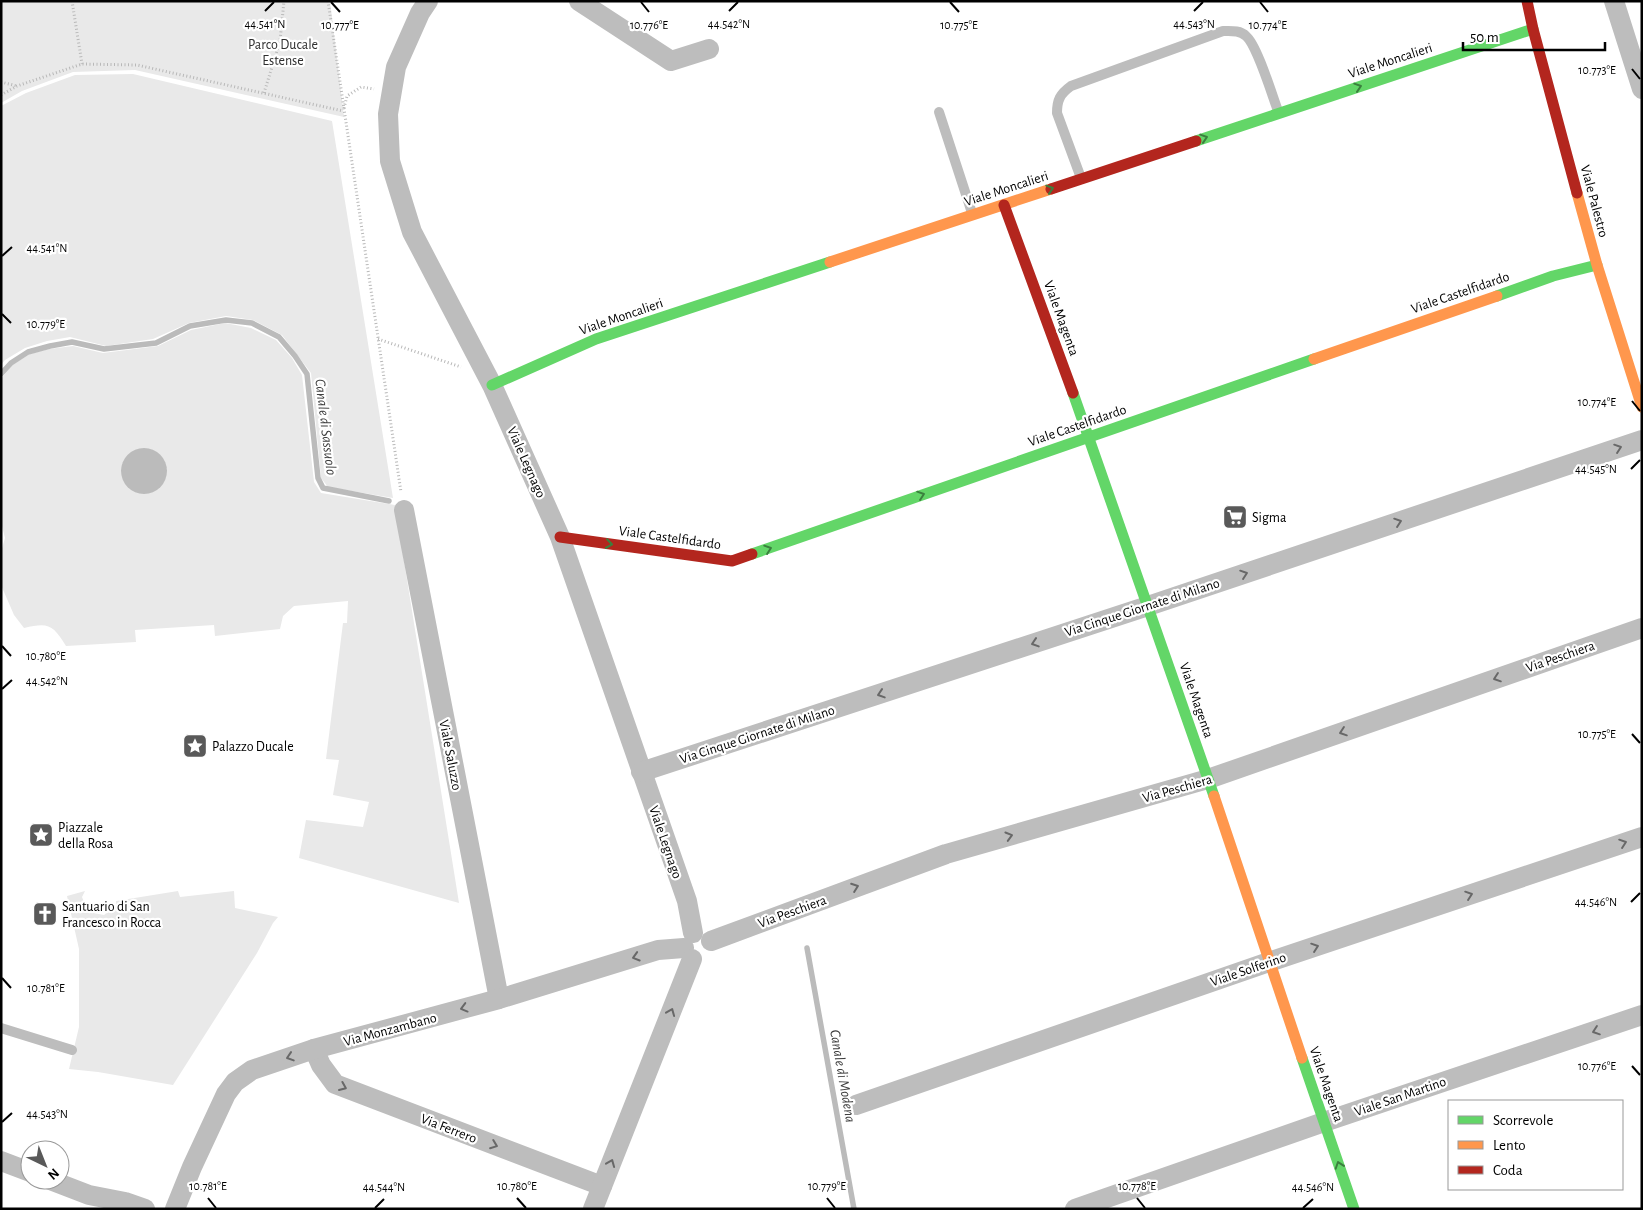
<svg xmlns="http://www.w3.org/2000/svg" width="1643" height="1210" viewBox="0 0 1643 1210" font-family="'Alegreya Sans',sans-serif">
  <rect width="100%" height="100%" fill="#fff"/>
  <!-- green -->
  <g fill="#e9e9e9" fill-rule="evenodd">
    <polygon points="1,1 330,1 344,117 135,70 73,72 22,91 1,103"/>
    <polygon points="133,74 332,121 393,498 328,487 321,478 311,373 282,335 253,320 226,316 189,323 153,339 106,346 70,337 47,341 25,348 5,360 1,365 1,106 26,93 75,75"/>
    <path d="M225,323l26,5 25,12 16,18 10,17 12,107 7,11 74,12 64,398 -160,-45 7,-38 57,7 6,-25 -36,-7 6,-35 -13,-1 17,-136h4l1,-22 -54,5 -11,10 -3,13 -65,7 -1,-11 -79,5 1,12 -70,4c-13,-21 -17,-24 -42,-18l-10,-13 -13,-30v-33l4,-14 -4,-16v-143l11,-14 18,-11 19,-5 24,-3 30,7 55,-7 33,-16zM123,462l44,6 -1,8 -3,7 -41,-6 -1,-8z"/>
    <polygon points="85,891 82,897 88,912 104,915 116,905 116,901 178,891 180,897 234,891 235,908 278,917 273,923 257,953 173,1085 98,1072 69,1069 79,1027 79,949 67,896"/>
  </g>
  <!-- water -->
  <circle fill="#bbb" cx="144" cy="471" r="23"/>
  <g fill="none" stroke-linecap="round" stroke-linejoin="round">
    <!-- stream -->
    <g stroke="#bbb" stroke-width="5.5">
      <polyline points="1,374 11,363 28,352 50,346 72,342 104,349 156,343 190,326 226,320 252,323 279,337 295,356 307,374 318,478 323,488 389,501"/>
      <polyline points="807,948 854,1209"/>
    </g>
    <!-- path -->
    <g stroke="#b8b8b8" stroke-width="3" stroke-dasharray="1 2.5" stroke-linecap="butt">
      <polyline points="72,1 82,64"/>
      <polyline points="328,1 401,492"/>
      <polyline points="1,82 17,86"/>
      <polyline points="264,93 280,41 284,1"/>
      <polyline points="1,95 17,86 82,64 137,65 343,111"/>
      <polyline points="344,108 347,96 361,87 374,89"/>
      <polyline points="378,339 461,367"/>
    </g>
    <!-- lane -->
    <g stroke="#bdbdbd" stroke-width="10">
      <polyline points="939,112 972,213"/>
      <path d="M1081,178l-24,-65c0,-13 3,-19 14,-27l152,-55c8,0 17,-1 23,5 11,9 26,59 32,75"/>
      <polyline points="1,1028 72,1050"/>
    </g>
    <!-- street -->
    <g stroke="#bdbdbd" stroke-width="20">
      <polyline points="428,1 420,13 396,67 388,114 390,161 412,232 492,385 560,537 687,901 693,933"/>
      <polyline points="579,1 671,61 709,49"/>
      <polyline points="1614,1 1642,89"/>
      <polyline points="404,510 499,999"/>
      <polyline points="641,772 1148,606 1642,440"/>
      <polyline points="711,941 946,854 1208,779 1642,628"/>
      <polyline points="314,1049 321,1065 335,1084 602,1186"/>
      <polyline points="856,1105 1269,962 1642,837"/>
      <polyline points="1,1161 30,1172"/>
      <polyline points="50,1180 89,1195 125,1202 145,1209"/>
      <polyline points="175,1209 192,1167 226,1094 235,1082 252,1070 314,1049 499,999 658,950 684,948"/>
      <polyline points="593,1209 692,959"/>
      <polyline points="1075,1209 1324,1122 1642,1015"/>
    </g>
    <!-- fast -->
    <g stroke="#63d668" stroke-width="11">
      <polyline points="1196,141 1533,29"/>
      <polyline points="1497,296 1553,276 1597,265"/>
      <polyline points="492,385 596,339 830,262"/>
      <polyline points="1073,393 1214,796"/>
      <polyline points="752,554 1314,359"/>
      <polyline points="1302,1058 1354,1209"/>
    </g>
    <!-- slow -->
    <g stroke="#ff974d" stroke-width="11">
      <polyline points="1577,193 1597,265 1642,407"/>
      <polyline points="830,262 1051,189"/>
      <polyline points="1314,359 1497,296"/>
      <polyline points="1214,796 1302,1058"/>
    </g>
    <!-- jam -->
    <g stroke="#b3261e" stroke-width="11">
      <polyline points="1527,1 1533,29 1577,193"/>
      <polyline points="1051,189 1196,141"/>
      <polyline points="1004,205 1073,393"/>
      <polyline points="560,537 732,561 752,554"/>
    </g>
  </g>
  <!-- one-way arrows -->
  <defs><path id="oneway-chevron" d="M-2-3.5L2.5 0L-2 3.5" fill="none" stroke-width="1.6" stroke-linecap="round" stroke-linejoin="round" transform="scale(1.25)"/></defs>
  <g stroke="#3b803e">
    <use href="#oneway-chevron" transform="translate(1358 87) rotate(-18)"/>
    <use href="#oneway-chevron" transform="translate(1204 138) rotate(-18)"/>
    <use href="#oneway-chevron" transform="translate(1050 189) rotate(-18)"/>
    <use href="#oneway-chevron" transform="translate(921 495) rotate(-19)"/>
    <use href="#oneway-chevron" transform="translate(609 544) rotate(8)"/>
    <use href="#oneway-chevron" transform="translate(768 549) rotate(-19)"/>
    <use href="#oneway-chevron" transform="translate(1339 1165) rotate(-109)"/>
  </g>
  <g stroke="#686868">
    <use href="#oneway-chevron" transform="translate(1618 448) rotate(-19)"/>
    <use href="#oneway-chevron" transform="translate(1398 522) rotate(-19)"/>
    <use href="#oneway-chevron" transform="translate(1244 574) rotate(-19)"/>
    <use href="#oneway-chevron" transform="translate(1035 643) rotate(162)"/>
    <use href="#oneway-chevron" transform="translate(1497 678) rotate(161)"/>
    <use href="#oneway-chevron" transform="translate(881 694) rotate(162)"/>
    <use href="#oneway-chevron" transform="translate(1343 732) rotate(161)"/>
    <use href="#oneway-chevron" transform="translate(1009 836) rotate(-16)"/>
    <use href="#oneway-chevron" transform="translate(1623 843) rotate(-19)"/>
    <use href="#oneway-chevron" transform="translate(855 887) rotate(-20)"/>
    <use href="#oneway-chevron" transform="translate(1469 895) rotate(-19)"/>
    <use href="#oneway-chevron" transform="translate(1315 947) rotate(-19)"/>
    <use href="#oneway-chevron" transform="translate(636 957) rotate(163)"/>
    <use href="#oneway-chevron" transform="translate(464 1008) rotate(165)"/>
    <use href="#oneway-chevron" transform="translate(671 1012) rotate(-68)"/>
    <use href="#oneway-chevron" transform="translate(1596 1031) rotate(161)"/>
    <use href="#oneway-chevron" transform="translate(290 1057) rotate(162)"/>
    <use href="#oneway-chevron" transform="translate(343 1087) rotate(23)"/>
    <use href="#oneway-chevron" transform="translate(494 1145) rotate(21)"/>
    <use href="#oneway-chevron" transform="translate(611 1163) rotate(-68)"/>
  </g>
  <!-- ticks -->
  <path fill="none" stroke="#000" stroke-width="2" d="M331,2l9,10M641,2l8,10M950,2l9,10M1260,2l8,10M265,11l9,-9M729,11l9,-9M1194,11l9,-9M1632,69l8,10M2,256l10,-9M2,314l9,9M1632,401l8,10M1631,469l9,-9M2,646l9,10M2,689l10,-9M1632,734l8,9M1631,902l9,-9M2,978l9,10M1632,1066l8,9M2,1122l10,-9M208,1198l8,10M517,1198l9,10M827,1198l8,10M1137,1198l8,10M375,1208l9,-9M1303,1208l10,-9"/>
  <!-- icons -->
  <defs>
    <symbol id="supermarket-square" viewBox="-11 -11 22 22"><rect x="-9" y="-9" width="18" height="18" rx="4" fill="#595959" stroke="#fff"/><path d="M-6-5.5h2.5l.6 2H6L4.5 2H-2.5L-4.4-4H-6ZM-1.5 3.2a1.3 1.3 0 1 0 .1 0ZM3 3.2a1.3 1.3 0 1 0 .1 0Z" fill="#fff"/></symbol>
    <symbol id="sight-square" viewBox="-11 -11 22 22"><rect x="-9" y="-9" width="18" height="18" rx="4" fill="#595959" stroke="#fff"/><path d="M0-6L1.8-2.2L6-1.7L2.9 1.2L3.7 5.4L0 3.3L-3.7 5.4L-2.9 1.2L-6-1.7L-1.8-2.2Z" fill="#fff"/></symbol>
    <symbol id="church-square" viewBox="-11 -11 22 22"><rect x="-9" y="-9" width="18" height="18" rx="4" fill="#595959" stroke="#fff"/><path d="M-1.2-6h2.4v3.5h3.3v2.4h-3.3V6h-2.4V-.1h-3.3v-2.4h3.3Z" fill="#fff"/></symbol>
  </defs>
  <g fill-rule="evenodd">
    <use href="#supermarket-square" x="1221" y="503" width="28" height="28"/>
    <use href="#sight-square" x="181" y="732" width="28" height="28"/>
    <use href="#sight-square" x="27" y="821" width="28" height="28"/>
    <use href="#church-square" x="31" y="900" width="28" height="28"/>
  </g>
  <g text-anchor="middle" stroke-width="4.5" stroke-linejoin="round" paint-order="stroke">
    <!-- park labels -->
    <g font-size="14" fill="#2e2e2e" stroke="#fff">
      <text x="283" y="49">Parco Ducale<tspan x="283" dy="16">Estense</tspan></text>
    </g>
    <!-- street labels -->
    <g font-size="14" fill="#000" stroke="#fff">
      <text transform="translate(1390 60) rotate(-18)" y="5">Viale Moncalieri</text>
      <text transform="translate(1006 188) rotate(-18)" y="5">Viale Moncalieri</text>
      <text transform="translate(1595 201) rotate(75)" y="5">Viale Palestro</text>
      <text transform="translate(1460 292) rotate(-19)" y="5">Viale Castelfidardo</text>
      <text transform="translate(621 316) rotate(-19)" y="5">Viale Moncalieri</text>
      <text transform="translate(1062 318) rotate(70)" y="5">Viale Magenta</text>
      <text transform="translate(1077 425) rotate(-19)" y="5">Viale Castelfidardo</text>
      <text transform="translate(527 462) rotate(66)" y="5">Viale Legnago</text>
      <text transform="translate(670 537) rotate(8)" y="5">Viale Castelfidardo</text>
      <text transform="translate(1142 607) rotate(-18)" y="5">Via Cinque Giornate di Milano</text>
      <text transform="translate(1560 656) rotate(-19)" y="5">Via Peschiera</text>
      <text transform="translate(1197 700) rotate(71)" y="5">Viale Magenta</text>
      <text transform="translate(757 734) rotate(-18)" y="5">Via Cinque Giornate di Milano</text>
      <text transform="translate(451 755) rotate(79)" y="5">Viale Saluzzo</text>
      <text transform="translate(1177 788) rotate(-16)" y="5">Via Peschiera</text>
      <text transform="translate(666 842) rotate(71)" y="5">Viale Legnago</text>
      <text transform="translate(792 911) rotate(-20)" y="5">Via Peschiera</text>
      <text transform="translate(1248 969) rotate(-19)" y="5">Viale Solferino</text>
      <text transform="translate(390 1029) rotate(-15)" y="5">Via Monzambano</text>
      <text transform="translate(1327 1084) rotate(71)" y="5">Viale Magenta</text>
      <text transform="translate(1400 1096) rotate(-19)" y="5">Viale San Martino</text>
      <text transform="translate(449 1128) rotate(21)" y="5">Via Ferrero</text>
    </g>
    <!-- poi labels -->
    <g font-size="14" fill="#000" stroke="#fff" text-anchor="start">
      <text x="1252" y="522">Sigma</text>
      <text x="212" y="751">Palazzo Ducale</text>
      <text x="58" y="832">Piazzale<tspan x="58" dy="16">della Rosa</tspan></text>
      <text x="62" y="911">Santuario di San<tspan x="62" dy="16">Francesco in Rocca</tspan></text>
    </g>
    <!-- water labels -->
    <g font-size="15" font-style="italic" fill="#3f3f3f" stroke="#fff">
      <text transform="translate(326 427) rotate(83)" y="5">Canale di Sassuolo</text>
      <text transform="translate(843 1076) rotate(80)" y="5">Canale di Modena</text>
    </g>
  </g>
  <g font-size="12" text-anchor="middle" fill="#000" stroke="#fff" stroke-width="4.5" stroke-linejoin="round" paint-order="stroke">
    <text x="265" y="28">44.541°N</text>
    <text x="729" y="28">44.542°N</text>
    <text x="1194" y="28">44.543°N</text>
    <text x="340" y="29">10.777°E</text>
    <text x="649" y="29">10.776°E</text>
    <text x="959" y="29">10.775°E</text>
    <text x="1268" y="29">10.774°E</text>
    <text x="1597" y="74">10.773°E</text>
    <text x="47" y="252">44.541°N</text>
    <text x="46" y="328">10.779°E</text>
    <text x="1597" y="406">10.774°E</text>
    <text x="1596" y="473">44.545°N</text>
    <text x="46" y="660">10.780°E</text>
    <text x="47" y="685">44.542°N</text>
    <text x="1597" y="738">10.775°E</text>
    <text x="1596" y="906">44.546°N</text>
    <text x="46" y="992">10.781°E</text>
    <text x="1597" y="1070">10.776°E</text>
    <text x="47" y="1118">44.543°N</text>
    <text x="208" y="1190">10.781°E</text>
    <text x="517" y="1190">10.780°E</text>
    <text x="827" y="1190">10.779°E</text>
    <text x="1137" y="1190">10.778°E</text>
    <text x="384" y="1191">44.544°N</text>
    <text x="1313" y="1191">44.546°N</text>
  </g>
  <!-- border -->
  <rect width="1643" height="1210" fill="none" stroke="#000000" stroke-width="5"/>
  <!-- legend -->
  <rect x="1448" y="1100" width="175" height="90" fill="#ffffff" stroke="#999999"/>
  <rect x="1458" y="1116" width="25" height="8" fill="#63d668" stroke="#999999"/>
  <text x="1493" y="1125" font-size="15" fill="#000000">Scorrevole</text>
  <rect x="1458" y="1141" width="25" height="8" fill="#ff974d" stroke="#999999"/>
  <text x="1493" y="1150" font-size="15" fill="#000000">Lento</text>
  <rect x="1458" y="1166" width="25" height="8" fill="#b3261e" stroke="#999999"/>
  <text x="1493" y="1175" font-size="15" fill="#000000">Coda</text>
  <!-- north arrow -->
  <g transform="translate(45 1165) rotate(137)"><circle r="24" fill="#ffffff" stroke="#999999"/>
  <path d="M0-4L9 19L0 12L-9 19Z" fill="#595959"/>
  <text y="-8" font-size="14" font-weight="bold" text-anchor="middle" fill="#000000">N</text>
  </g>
  <!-- scale -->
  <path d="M1463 42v8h142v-8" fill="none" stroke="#000000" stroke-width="2.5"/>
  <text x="1470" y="42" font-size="15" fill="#000000" stroke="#ffffff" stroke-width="4" paint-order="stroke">50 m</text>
</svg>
